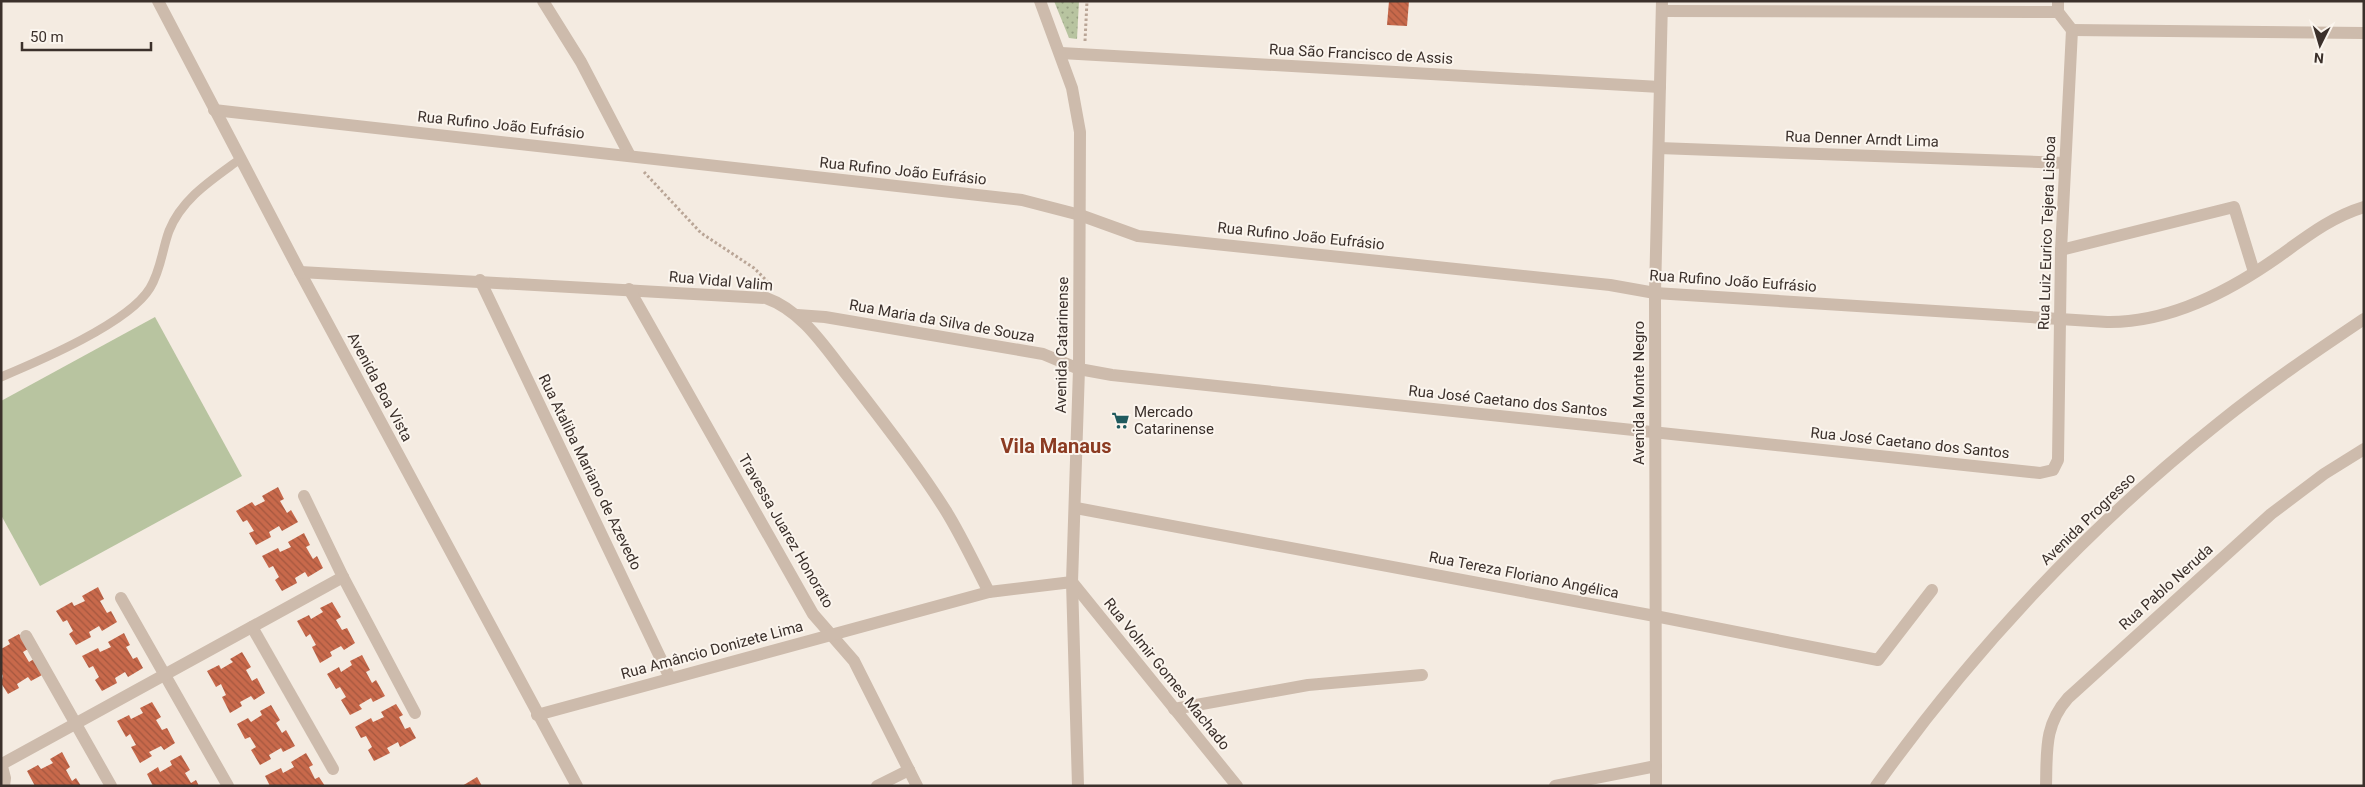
<svg xmlns="http://www.w3.org/2000/svg" width="2365" height="787" viewBox="0 0 2365 787" font-family="Roboto,sans-serif">
  <defs>
    <pattern id="park-dots" width="8" height="8" patternUnits="userSpaceOnUse" patternTransform="scale(1.25)"><rect width="8" height="8" fill="#b8c4a0"/><path d="M2 2h.1M6 6h.1" fill="none" stroke="#97a083" stroke-width="1.8" stroke-linecap="round"/></pattern>
    <pattern id="building-back-hatch" width="6" height="6" patternUnits="userSpaceOnUse" patternTransform="scale(1.25)"><rect width="6" height="6" fill="#c8694b"/><path d="M-1 5l2 2M0 0l6 6M5-1l2 2" fill="none" stroke="#a4573f"/></pattern>
  </defs>
  <rect width="100%" height="100%" fill="#f4ebe1"/>
  <!-- grass -->
  <polygon fill="#b8c4a0" points="155,317 242,476 40,586 1,515 1,401"/>
  <!-- park -->
  <polygon fill="url(#park-dots)" points="1054,1 1079,1 1077,39 1069,38"/>
  <!-- building -->
  <g fill="url(#building-back-hatch)">
    <polygon points="1389,1 1409,1 1407,26 1387,25"/>
    <polygon points="278,487 284,499 280,501 287,513 291,510 298,522 282,531 279,526 269,532 271,537 256,545 249,533 254,531 247,520 243,522 236,511 252,502 255,506 265,501 262,496"/>
    <polygon points="304,533 310,545 306,547 313,559 317,556 323,568 308,577 305,572 295,578 297,583 282,591 275,580 279,577 273,566 269,568 262,556 278,548 280,552 291,547 288,542"/>
    <polygon points="98,587 104,599 100,601 107,613 111,611 117,622 102,631 99,626 89,632 91,637 76,645 69,634 73,631 67,620 63,622 56,611 72,602 74,606 85,601 82,596"/>
    <polygon points="332,602 341,617 336,620 342,630 347,628 355,643 344,650 341,646 330,652 332,656 320,663 312,647 316,645 310,634 306,637 297,621 309,615 311,619 323,612 320,608"/>
    <polygon points="124,633 130,645 126,647 133,659 137,657 143,668 128,677 125,672 115,678 117,683 102,691 95,680 99,677 93,666 89,668 82,656 98,648 100,652 111,647 108,642"/>
    <polygon points="19,634 28,649 23,652 29,662 34,659 42,675 31,681 28,677 17,684 19,688 8,694 1,683 3,676 1,672 1,649 10,644 8,640"/>
    <polygon points="242,652 251,667 246,670 252,681 257,678 265,693 254,700 251,696 240,702 242,706 230,713 222,697 226,695 221,684 216,687 207,671 219,665 221,669 233,662 230,659"/>
    <polygon points="362,655 370,670 366,672 372,683 376,680 385,696 373,702 371,698 359,705 362,709 350,715 341,700 346,697 340,687 336,689 327,674 339,667 341,672 352,665 350,661"/>
    <polygon points="152,702 161,717 156,720 162,730 167,728 175,743 164,750 161,746 149,752 152,756 140,763 131,747 136,745 130,734 126,737 117,721 129,715 131,719 143,713 140,708"/>
    <polygon points="396,704 403,715 399,717 405,729 410,727 416,738 400,747 398,742 387,748 390,753 374,761 368,750 372,747 366,736 361,738 355,727 371,718 373,722 384,717 381,712"/>
    <polygon points="271,705 280,720 276,723 282,733 286,730 295,746 283,752 281,748 269,755 271,759 260,765 251,750 256,747 250,737 245,739 237,724 248,718 251,722 262,715 260,711"/>
    <polygon points="62,752 70,767 66,770 72,781 76,778 81,786 35,786 27,771 38,765 41,769 53,763 50,759"/>
    <polygon points="306,753 313,765 309,767 315,779 319,777 325,786 270,786 265,776 281,768 283,773 294,767 291,762"/>
    <polygon points="181,755 190,770 185,773 191,783 196,780 199,786 153,786 147,774 158,767 160,772 172,765 170,761"/>
    <polygon points="477,777 482,786 462,786"/>
  </g>
  <g fill="none" stroke-linecap="round" stroke-linejoin="round">
    <!-- path -->
    <g stroke="#b9a596" stroke-width="3" stroke-dasharray="2.5 2.5" stroke-linecap="butt">
      <polyline points="1085,41 1087,1"/>
      <polyline points="644,172 701,233 754,268 769,283"/>
    </g>
    <!-- service -->
    <path stroke="#cdbbac" stroke-width="9" d="M1,377c38,-16 128,-54 149,-89 11,-18 12,-38 19,-57 13,-33 44,-52 71,-72"/>
    <!-- minor -->
    <g stroke="#cdbbac" stroke-width="12">
      <polyline points="158,1 300,272 577,786"/>
      <polyline points="543,1 581,62 630,156"/>
      <polyline points="1662,11 2058,12"/>
      <polyline points="2072,30 2364,33"/>
      <polyline points="1061,53 1660,87"/>
      <path d="M214,110l808,90 58,15 58,21 472,49 45,8 452,29c62,1 121,-30 171,-65 28,-20 53,-40 86,-50"/>
      <polyline points="1659,148 2065,163"/>
      <polyline points="2061,250 2234,207 2254,272"/>
      <path d="M300,272l466,26c37,13 60,51 84,81 33,43 67,86 96,132 16,26 29,54 43,81"/>
      <polyline points="480,280 670,678"/>
      <polyline points="629,289 813,614 854,661 917,786"/>
      <polyline points="797,315 825,317 1043,354 1079,369 1112,375 2040,473 2053,470 2058,460 2061,250 2072,30 2058,12 2058,1"/>
      <polyline points="304,496 343,577 415,713"/>
      <polyline points="1076,508 1655,616 1878,660 1932,590"/>
      <polyline points="121,598 228,786"/>
      <polyline points="252,627 333,769"/>
      <polyline points="26,636 111,786"/>
      <polyline points="1174,709 1308,685 1422,675"/>
      <polyline points="537,715 989,592 1072,582 1237,786"/>
      <polyline points="1,763 5,778 4,786"/>
      <polyline points="2,764 343,577"/>
      <polyline points="877,786 909,770"/>
      <polyline points="1555,786 1656,766"/>
      <path d="M1876,786c96,-135 214,-261 344,-364 46,-37 95,-70 144,-103"/>
      <path d="M2046,786c1,-35 -2,-61 22,-88l203,-184 53,-40 40,-25"/>
    </g>
    <!-- tertiary -->
    <g stroke="#cdbbac" stroke-width="12">
      <polyline points="1040,1 1072,88 1080,132 1079,369 1072,582 1078,786"/>
      <polyline points="1656,786 1655,293 1662,1"/>
    </g>
  </g>
  <!-- icons -->
  <defs>
    <symbol id="supermarket-bare" viewBox="-9 -9 18 18"><path d="M-6-5.5h2.5l.6 2H6L4.5 2H-2.5L-4.4-4H-6ZM-1.5 3.2a1.3 1.3 0 1 0 .1 0ZM3 3.2a1.3 1.3 0 1 0 .1 0Z" fill="#1f5a5e" stroke="#fbf5ee" stroke-width="2.5" paint-order="stroke"/></symbol>
  </defs>
  <g fill-rule="evenodd">
    <use href="#supermarket-bare" x="1108" y="408" width="25" height="25"/>
  </g>
  <g text-anchor="middle" stroke-width="4" stroke-linejoin="round" paint-order="stroke">
    <!-- street labels -->
    <g font-size="15" fill="#3b302b" stroke="#fbf5ee">
      <text transform="translate(1361 54) rotate(3)" y="5">Rua São Francisco de Assis</text>
      <text transform="translate(501 125) rotate(6)" y="5">Rua Rufino João Eufrásio</text>
      <text transform="translate(1862 139) rotate(2)" y="5">Rua Denner Arndt Lima</text>
      <text transform="translate(903 171) rotate(6)" y="5">Rua Rufino João Eufrásio</text>
      <text transform="translate(2047 233) rotate(-88)" y="5">Rua Luiz Eurico Tejera Lisboa</text>
      <text transform="translate(1301 236) rotate(6)" y="5">Rua Rufino João Eufrásio</text>
      <text transform="translate(721 281) rotate(5)" y="5">Rua Vidal Valim</text>
      <text transform="translate(1733 281) rotate(4)" y="5">Rua Rufino João Eufrásio</text>
      <text transform="translate(942 321) rotate(10)" y="5">Rua Maria da Silva de Souza</text>
      <text transform="translate(1062 345) rotate(-89)" y="5">Avenida Catarinense</text>
      <text transform="translate(380 387) rotate(62)" y="5">Avenida Boa Vista</text>
      <text transform="translate(1639 393) rotate(-90)" y="5">Avenida Monte Negro</text>
      <text transform="translate(1508 401) rotate(6)" y="5">Rua José Caetano dos Santos</text>
      <text transform="translate(1910 443) rotate(6)" y="5">Rua José Caetano dos Santos</text>
      <text transform="translate(590 472) rotate(64)" y="5">Rua Ataliba Mariano de Azevedo</text>
      <text transform="translate(2088 519) rotate(-44)" y="5">Avenida Progresso</text>
      <text transform="translate(786 531) rotate(60)" y="5">Travessa Juarez Honorato</text>
      <text transform="translate(1524 575) rotate(11)" y="5">Rua Tereza Floriano Angélica</text>
      <text transform="translate(2166 587) rotate(-42)" y="5">Rua Pablo Neruda</text>
      <text transform="translate(712 650) rotate(-15)" y="5">Rua Amâncio Donizete Lima</text>
      <text transform="translate(1167 674) rotate(51)" y="5">Rua Volmir Gomes Machado</text>
    </g>
    <!-- poi labels -->
    <g font-size="15" fill="#3b302b" stroke="#fbf5ee" text-anchor="start">
      <text x="1134" y="417">Mercado<tspan x="1134" dy="17">Catarinense</tspan></text>
    </g>
    <!-- district labels -->
    <g font-size="20" font-weight="bold" fill="#8c3b22" stroke="#fbf5ee">
      <text x="1056" y="453">Vila Manaus</text>
    </g>
  </g>
  <!-- border -->
  <rect width="2365" height="787" fill="none" stroke="#3b302b" stroke-width="5"/>
  <!-- north arrow -->
  <g transform="translate(2320 45) rotate(185)" stroke="#fbf5ee" stroke-width="4" paint-order="stroke">
  <path d="M0-4L9 19L0 12L-9 19Z" fill="#3b302b"/>
  <text y="-8" font-size="14" font-weight="bold" text-anchor="middle" fill="#3b302b">N</text>
  </g>
  <!-- scale -->
  <path d="M22 42v8h129v-8" fill="none" stroke="#3b302b" stroke-width="2.5"/>
  <text x="30" y="42" font-size="15" fill="#3b302b" stroke="#fbf5ee" stroke-width="4" paint-order="stroke">50 m</text>
</svg>
